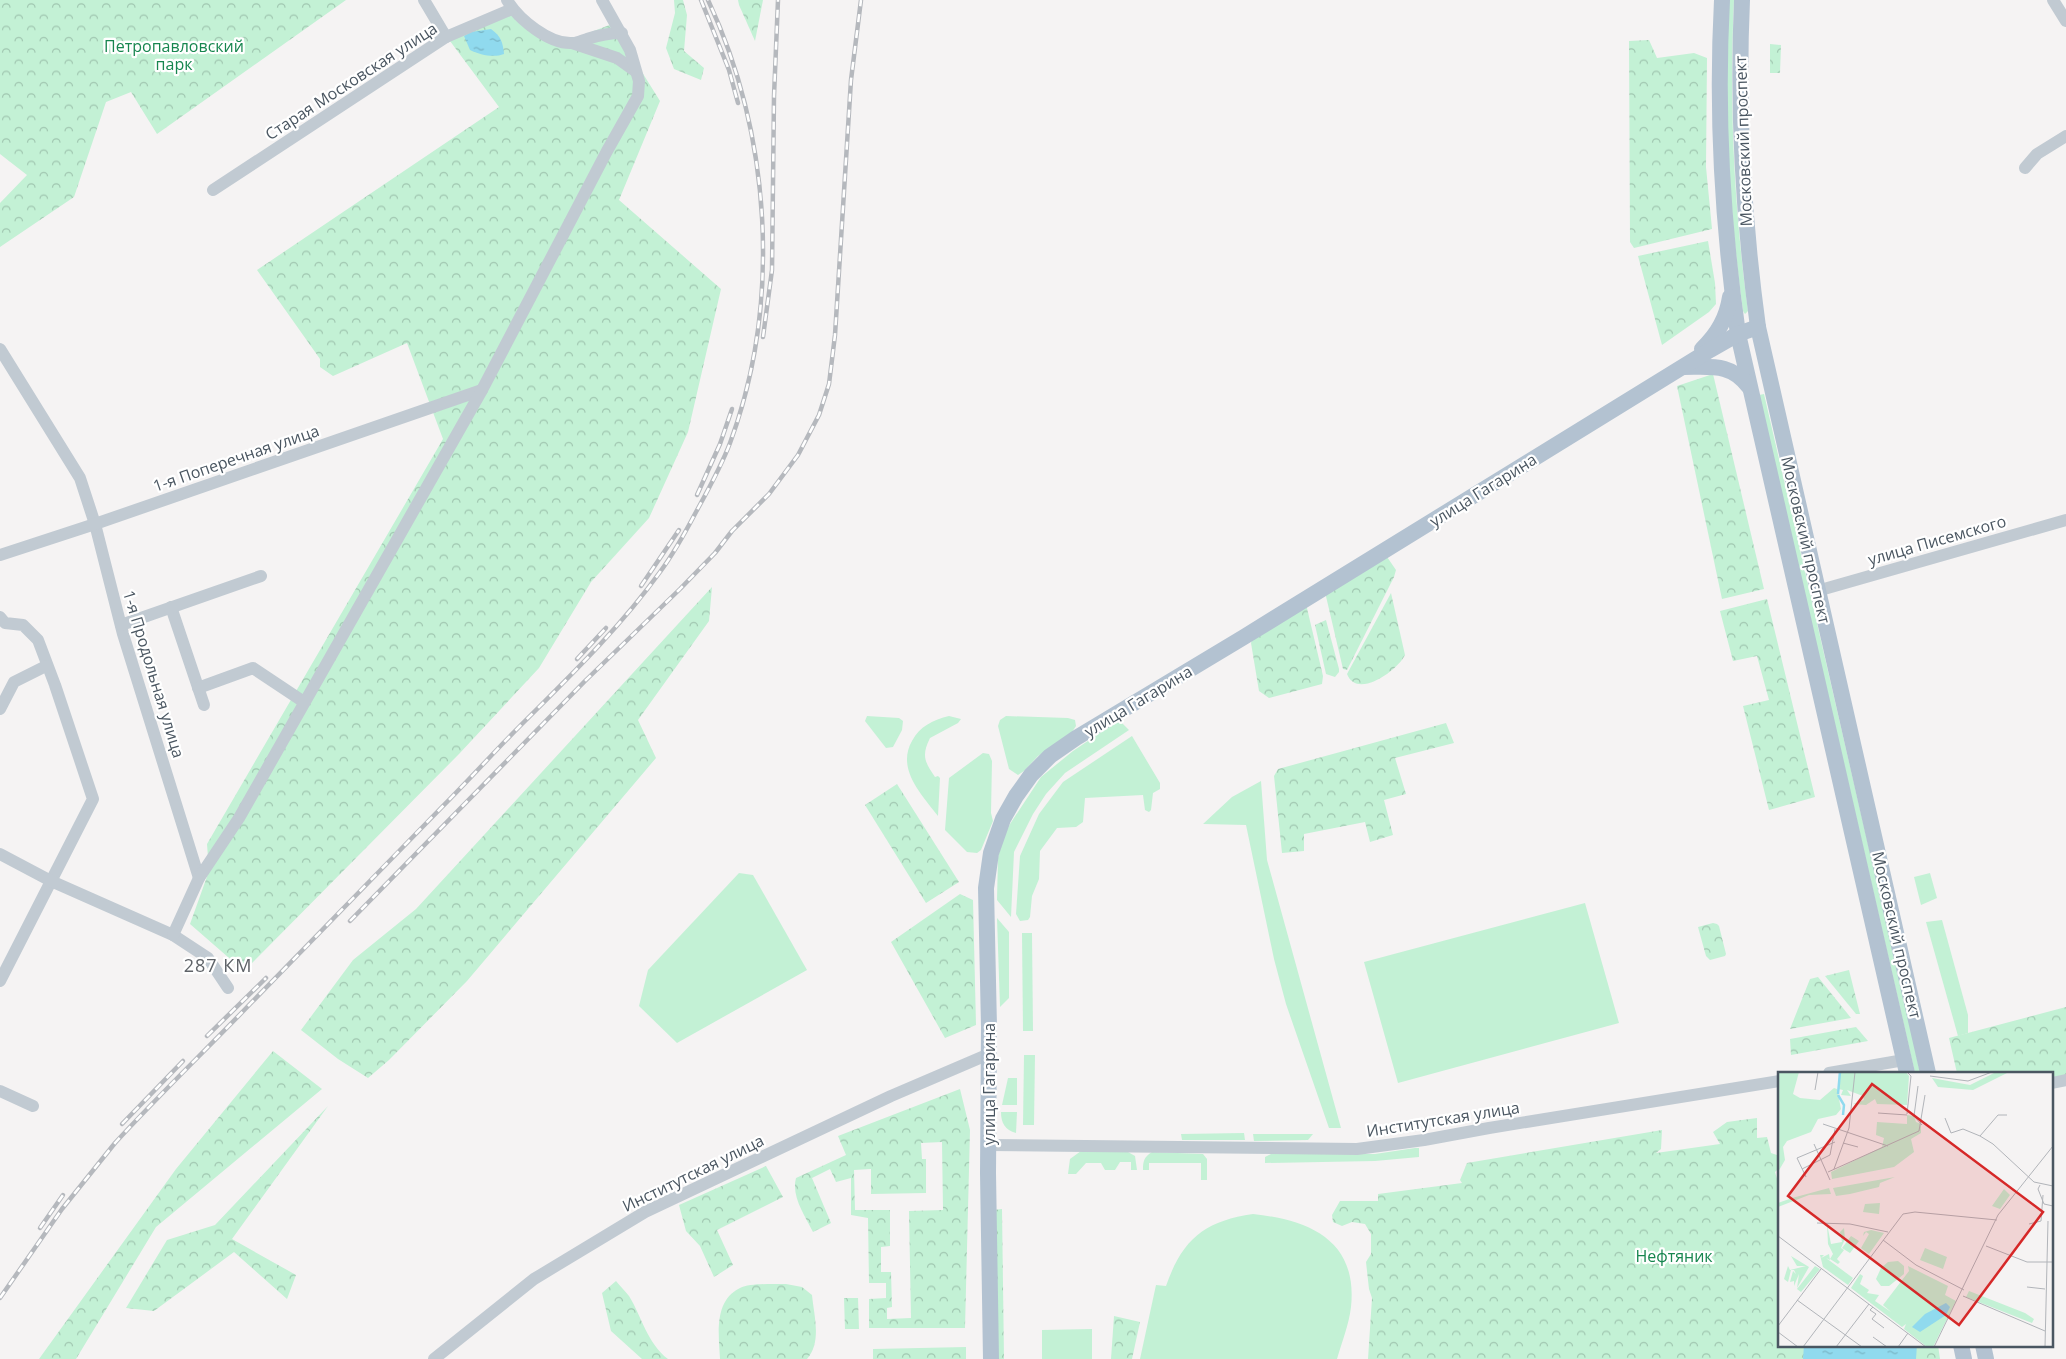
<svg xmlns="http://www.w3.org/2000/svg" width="2066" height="1359" viewBox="0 0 2066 1359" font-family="'Open Sans',sans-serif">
  <defs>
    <pattern id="forest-crowns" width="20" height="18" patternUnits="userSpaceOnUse" patternTransform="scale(1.25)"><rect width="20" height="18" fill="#c3f1d5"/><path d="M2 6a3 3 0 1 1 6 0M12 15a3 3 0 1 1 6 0" fill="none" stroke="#a0c6b0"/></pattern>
    <pattern id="water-ripples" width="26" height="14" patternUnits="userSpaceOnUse" patternTransform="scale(1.25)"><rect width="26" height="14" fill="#90daee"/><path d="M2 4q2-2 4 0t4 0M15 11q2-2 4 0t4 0" fill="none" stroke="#78b4c4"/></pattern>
  </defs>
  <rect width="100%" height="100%" fill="#f5f3f3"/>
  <!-- grass -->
  <g fill="#c3f1d5">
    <path d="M1729,0h5c-5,105 0,207 14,311l-3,3 -2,-3c-10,-72 -15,-143 -17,-216 0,-31 2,-63 3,-95z"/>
    <polygon points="1764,394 1913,1039 1920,1073 1915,1073 1759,395"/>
    <polygon points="867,716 899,718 903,721 902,730 893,747 886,748 865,721"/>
    <path d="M949,716l12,3 -3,4 -28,15c-9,18 -5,24 5,39l3,-1 2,2 -2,38c-16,-21 -42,-47 -26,-75 8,-15 21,-21 37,-25z"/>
    <polygon points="1006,716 1068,718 1075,720 1076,726 1072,732 1038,756 1024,771 1018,775 1009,769 998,726 1000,720"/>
    <polygon points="1116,722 1122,723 1129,730 1065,773 1046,794 1033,814 1014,852 1011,917 997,900 998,858 1002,840 1010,824 1041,777 1073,751"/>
    <polygon points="1132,736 1160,783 1160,789 1153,793 1151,810 1149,812 1145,810 1143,795 1085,798 1083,822 1076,827 1057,828 1040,851 1039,879 1032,896 1030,917 1028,920 1020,921 1016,914 1020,856 1039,814 1063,782"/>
    <polygon points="983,753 989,754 992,761 991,813 993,821 981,850 977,853 967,852 945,830 949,778"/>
    <polygon points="1261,781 1267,860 1341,1128 1329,1128 1286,1004 1274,959 1246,825 1203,824 1232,797"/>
    <polygon points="739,873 753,875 807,970 677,1043 639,1006 648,970"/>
    <polygon points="1930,873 1937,898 1921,905 1914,877"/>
    <polygon points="1585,903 1619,1023 1398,1083 1364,962"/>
    <polygon points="997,918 1009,932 1009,998 1000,1007"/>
    <polygon points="1942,920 1968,1015 1968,1033 1958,1036 1926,922"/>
    <polygon points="1022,933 1032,933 1033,1031 1023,1031"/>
    <polygon points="1024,1055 1035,1055 1034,1125 1023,1125"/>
    <polygon points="1008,1078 1017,1078 1017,1105 1002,1105"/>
    <path d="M1001,1112h16l-1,21c-11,-3 -15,-10 -15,-21z"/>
    <polygon points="1244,1133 1245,1140 1182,1140 1181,1134"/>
    <polygon points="1253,1134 1313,1134 1308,1140 1254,1141"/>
    <polygon points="1415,1148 1419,1148 1419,1157 1375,1161 1265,1163 1265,1157 1271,1154 1375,1154"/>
    <polygon points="1081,1151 1128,1152 1135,1156 1137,1170 1131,1170 1131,1162 1120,1162 1115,1170 1105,1170 1101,1163 1086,1163 1076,1174 1068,1174 1070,1159"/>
    <path d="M1152,1152l51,2 4,5v21h-6v-17h-52v7h-6c0,-9 1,-13 9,-18z"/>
    <path d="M1253,1214c56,6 105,26 98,93 -2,17 -9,35 -14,52h-197l16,-74 10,1c16,-46 38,-65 87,-72z"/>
    <polygon points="1092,1329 1092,1359 1042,1359 1042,1330"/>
  </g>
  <!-- forest -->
  <g fill="url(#forest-crowns)" fill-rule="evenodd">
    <polygon points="0,0 346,0 157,134 131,92 106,102 74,197 0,247 0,203 27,175 0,154"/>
    <polygon points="674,0 683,0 687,15 684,51 704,68 701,80 674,69 666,48 675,13"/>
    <polygon points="738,0 763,0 755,41 739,5"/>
    <polygon points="512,9 565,42 612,24 660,101 619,200 721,289 688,432 649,518 591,582 539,668 459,754 244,971 190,924 209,871 207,844 443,439 407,343 333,376 320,367 320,359 257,270 499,107 450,41"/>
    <polygon points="1649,40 1657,58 1694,53 1707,58 1706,167 1712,229 1634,248 1630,242 1629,41"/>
    <polygon points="1770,44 1781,45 1780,73 1770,73"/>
    <polygon points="1708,241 1715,283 1716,304 1709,312 1662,345 1638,256"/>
    <polygon points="1713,374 1764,589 1722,599 1677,386"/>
    <polygon points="1385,554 1396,570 1394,577 1347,670 1343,669 1325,592"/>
    <polygon points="712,587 709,621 638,720 656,758 467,981 389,1060 368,1078 338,1059 301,1030 353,960 416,909"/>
    <path d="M1391,593l14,62c-7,15 -48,45 -58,19z"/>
    <polygon points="1767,599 1815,797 1769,810 1743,706 1769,700 1757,656 1733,661 1720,611"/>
    <polygon points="1306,604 1323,676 1322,684 1269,698 1259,691 1251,643 1254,634"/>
    <polygon points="1326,620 1339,669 1339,672 1335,677 1326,674 1315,625"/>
    <polygon points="1446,723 1454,743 1395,758 1406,794 1384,800 1393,835 1370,842 1365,822 1304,834 1304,851 1282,853 1274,776 1278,769"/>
    <polygon points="897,784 959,882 926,903 865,805"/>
    <polygon points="960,894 973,900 976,1025 945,1038 891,942"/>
    <polygon points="1713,923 1717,924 1719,926 1726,954 1725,956 1710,960 1706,956 1698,927"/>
    <polygon points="1849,970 1860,1014 1856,1014 1825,976"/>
    <polygon points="1818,977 1851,1018 1790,1029 1810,979"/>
    <polygon points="2066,1007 2066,1075 2052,1078 2052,1073 1957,1073 1949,1038"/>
    <polygon points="1856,1027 1868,1041 1791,1055 1790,1039"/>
    <polygon points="273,1051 322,1089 156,1227 76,1359 39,1359 176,1169"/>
    <path d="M960,1089l10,41 -5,198h-96v-29l17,-1v-15h-17l-1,-65 -17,-3v-37l-15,4 -6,-13 -18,9 19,45 -18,9c-8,-16 -22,-36 -17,-54l50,-23 -8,-19zM942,1142l1,68 -34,1 2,107 -24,1v-11l5,-1 -1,-35h-10v-25l9,-1v-36h-35l-1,-40 17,-1v25l55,-1v-34h-4l-1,-16z"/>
    <polygon points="328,1106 232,1239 296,1275 287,1299 234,1252 154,1311 126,1308 167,1240 215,1225"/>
    <polygon points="1757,1118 1757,1138 1767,1137 1771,1153 1780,1156 1780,1167 1775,1172 1780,1189 1780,1345 1938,1345 1940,1359 1368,1359 1372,1298 1369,1289 1366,1262 1371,1254 1371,1234 1365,1224 1352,1222 1342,1226 1333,1222 1332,1215 1340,1201 1378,1201 1378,1194 1462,1183 1460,1180 1467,1163 1662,1130 1661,1149 1656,1153 1720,1144 1713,1132 1727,1122"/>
    <polygon points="766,1166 783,1197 717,1230 733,1265 714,1277 700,1246 686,1231 679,1205"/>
    <polygon points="1002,1209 1004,1359 996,1359 993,1210"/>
    <path d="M616,1281c4,5 9,10 13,15 13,21 18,47 39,63h-26l-31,-28 -9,-38z"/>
    <path d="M786,1284l16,3 10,8c2,21 10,47 -5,64h-87c-1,-23 -7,-58 20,-71 10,-5 34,-4 46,-4z"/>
    <polygon points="844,1298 858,1298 859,1329 845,1329"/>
    <polygon points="1114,1316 1140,1322 1132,1359 1111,1359"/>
    <polygon points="966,1347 966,1359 873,1359 873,1349"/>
  </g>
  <!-- water -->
  <g fill="url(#water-ripples)">
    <path d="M491,29c10,7 12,14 13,25 -10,4 -24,1 -34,-4l-6,-14 7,-4z"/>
    <polygon points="1804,1345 1917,1345 1916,1359 1803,1359"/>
  </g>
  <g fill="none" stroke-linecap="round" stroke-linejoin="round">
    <!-- minor -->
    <g stroke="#c1cad2" stroke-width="12">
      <polyline points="424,0 446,37"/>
      <path d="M507,0c11,19 43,45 66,43 4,0 10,-3 14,-4 12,-4 23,-6 35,-6"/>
      <polyline points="2053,0 2066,21"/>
      <polyline points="572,43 617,58 635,71"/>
      <polyline points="2025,168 2037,154 2066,136"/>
      <polyline points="213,190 446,37 512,9"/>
      <polyline points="0,349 80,478 95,524 123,634 199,878"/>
      <polyline points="0,555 95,524 482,390"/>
      <polyline points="1817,591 2066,520"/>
      <polyline points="171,607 204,705"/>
      <polyline points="0,617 5,623 23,625 38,640 55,685 93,799 0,981"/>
      <polyline points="121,625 261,576"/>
      <polyline points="198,688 253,668 304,702"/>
      <polyline points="0,709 14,682 46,666"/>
      <polyline points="0,854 51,881 173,935 208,958 228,988"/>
      <polyline points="173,935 199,878 239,818 482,390 607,151 638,96 639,81 630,50 602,0"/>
      <polyline points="1829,1073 1904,1060"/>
      <polyline points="2052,1083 2066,1080"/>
      <polyline points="0,1091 33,1106"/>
      <polyline points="988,1145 1357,1149 1424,1140 1489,1128 1780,1081"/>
      <polyline points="434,1359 534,1279 645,1212 891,1096 989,1054"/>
    </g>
    <!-- major -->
    <g stroke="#b3c2d1" stroke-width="16">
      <path d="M1722,0c-6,112 0,222 16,334l169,739"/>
      <path d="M1742,0c-5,111 1,217 16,327l170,746"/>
      <path d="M1702,349c15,-14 25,-31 28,-52"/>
      <path d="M1684,367c27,0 48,-4 65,20"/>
      <polyline points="1961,1345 1964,1359"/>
      <polyline points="1983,1345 1986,1359"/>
      <polyline points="991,1359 988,1173 989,1027 986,888 991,853 1003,819 1016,796 1031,775 1050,756 1076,738 1244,637 1710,350 1738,334 1758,327"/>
    </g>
    <defs>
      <g id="rail">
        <polyline points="701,0 729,70 738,103"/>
        <polyline points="763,337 772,270 774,96 778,0"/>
        <polyline points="697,495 720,444 732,409"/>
        <polyline points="641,586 679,530"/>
        <polyline points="577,659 606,628"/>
        <polyline points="350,921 585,681 680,589 715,553 732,531 769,494 798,455 819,415 829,384 835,335 851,80 861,0"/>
        <polyline points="207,1036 266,978"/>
        <polyline points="122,1124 183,1061"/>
        <polyline points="40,1228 63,1195"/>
        <path d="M0,1298l62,-89 53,-66c44,-48 91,-93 136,-140 64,-65 127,-131 191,-196 26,-26 51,-54 77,-80 50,-50 100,-98 141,-155 14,-19 25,-39 36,-60 12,-22 25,-45 34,-69 52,-141 41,-308 -22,-443"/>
      </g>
    </defs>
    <!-- rail casing -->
    <use href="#rail" stroke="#b5b8bd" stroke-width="4.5"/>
    <!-- rail -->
    <use href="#rail" stroke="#fff" stroke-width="2.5" stroke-dasharray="8" stroke-linecap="butt"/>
  </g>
  <g text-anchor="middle" stroke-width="4.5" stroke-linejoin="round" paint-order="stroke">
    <!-- park labels -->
    <g font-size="16" fill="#17864f" stroke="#fff">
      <text x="174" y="52">Петропавловский<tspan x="174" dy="18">парк</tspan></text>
      <text x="1674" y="1262">Нефтяник</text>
    </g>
    <!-- street labels -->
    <g font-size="16" fill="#4a5661" stroke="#fff">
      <text transform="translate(351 81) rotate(-33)" y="6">Старая Московская улица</text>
      <text transform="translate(1743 141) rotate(-92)" y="6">Московский проспект</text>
      <text transform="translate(236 458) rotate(-19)" y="6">1-я Поперечная улица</text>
      <text transform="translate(1483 490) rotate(-32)" y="6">улица Гагарина</text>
      <text transform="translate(1806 540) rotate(77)" y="6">Московский проспект</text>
      <text transform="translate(1937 540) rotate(-16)" y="6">улица Писемского</text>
      <text transform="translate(154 674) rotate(73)" y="6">1-я Продольная улица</text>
      <text transform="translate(1138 701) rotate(-31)" y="6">улица Гагарина</text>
      <text transform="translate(1897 935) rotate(77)" y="6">Московский проспект</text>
      <text transform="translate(989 1084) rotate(-90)" y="6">улица Гагарина</text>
      <text transform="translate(1443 1119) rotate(-9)" y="6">Институтская улица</text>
      <text transform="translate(693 1173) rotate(-26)" y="6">Институтская улица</text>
    </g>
    <!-- neighbourhood labels -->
    <g font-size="18" letter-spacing="1" fill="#5f6368" stroke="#fff">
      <text x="218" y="972">287 КМ</text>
    </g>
  </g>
  <!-- overview -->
  <g transform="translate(1778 1072)">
    <rect width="275" height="275" fill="#f5f3f3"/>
    <path d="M102,131l-1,11 -16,-2 2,-8zM147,176l22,9 -4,12 -23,-9zM13,184l18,11 -12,21 2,-14 -5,12v-5l-4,1 3,-11 3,3 -2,-4h-3l-3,12 -4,-3 4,-13 2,4 16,-4h-9zM120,189l6,5v8l-15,12h-8l-5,-7 5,-11 7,-6z" fill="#c3f1d5"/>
    <path d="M61,0h67l3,4 -2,29 -30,-1 -2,-5 -9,6 -13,-1 11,-4 -1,-4 -16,-6 4,6 -10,-1 2,-5 -5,-1zM218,0h13l-36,18 -35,-3 -6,-9 38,7zM129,43l7,1 2,6 5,2v9l-10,6 3,13 -20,15 -62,12 -1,-7 51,-25 2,-9 -8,-3 1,-13 30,2zM117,105l-15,6 -1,4 -29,7 -14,2 -3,-8zM51,116l2,6 -22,1 -31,12v-4l14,-5zM226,117l6,6 -10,14 -8,-3zM49,152l4,20 11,-2 -2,-10 4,-4 1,11 -4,9 3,2 -7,9 3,3 -2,2 -8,-5 3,-5 -5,-10zM93,158l13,3 -15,21 -8,-6 8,-14 -3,-2 -3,4 1,-4zM73,164l8,5 -9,12 -8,-5zM51,182l1,6 -4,-2 27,20 -5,7 -25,-18 -3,-12h4l-3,3zM37,194l5,3 -19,23 -4,-3zM130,194l40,20 -3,9 11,6 -23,46h-6l-23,-18 2,-5 -4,3 -51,-39 9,-14 3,2 -3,8 9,6 -2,3 12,2 -4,6 16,11 -8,-7 26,-34zM191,219l56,22 9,6 -2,4 -66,-26z" fill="#c3f1d5"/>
    <path d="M0,0h21l-6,22 7,4 20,2 14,-12 3,1 4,20 -5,6 -18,4 -7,13 -24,9 -4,6 2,13 -7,12z" fill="#c3f1d5"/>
    <path d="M168,231l4,4 -4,8 -26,17 -8,-5 13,-13z" fill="#90daee"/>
    <path fill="none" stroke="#90daee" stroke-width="2.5" d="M60,22l2,-22M60,23l6,10 -1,10"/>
    <path fill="none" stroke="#b1b4b9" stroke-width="1" d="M152,4l38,5 24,-9M140,14l-4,30 8,9M37,18l3,-18M100,41l29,2M129,42l4,-38 -4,-4M167,46l6,15 12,-4 17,7 13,8 41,38 19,4M45,52l65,22M202,64l18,-21h9M65,71l15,4M36,72l16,36M24,97l28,-14 5,-26M56,97l15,-41 6,-56M50,100l91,-41 6,-36M28,105l-9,-19 38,-16M262,113l-2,4 6,15 9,2M39,151l33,1 38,8M251,152l12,-3 2,-26M0,164l148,111M105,168l33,25 48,25M208,174l41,16h26M249,215l18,2M185,224l82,35M19,228l65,47M95,235l-3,3 6,4 -4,5 12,9M0,254l43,-57M0,260l20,15M95,265l14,10M25,275l100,-133 12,-2 82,8M58,275l33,-43M120,275l10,-14M156,275l64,-132 55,-69M267,275l3,-126"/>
    <path fill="#d62828" fill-opacity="0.15" stroke="#d62828" stroke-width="2.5" d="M94,12l171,128 -84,113 -171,-129z"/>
    <rect width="275" height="275" fill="none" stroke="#4a5661" stroke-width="2.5"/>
  </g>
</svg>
